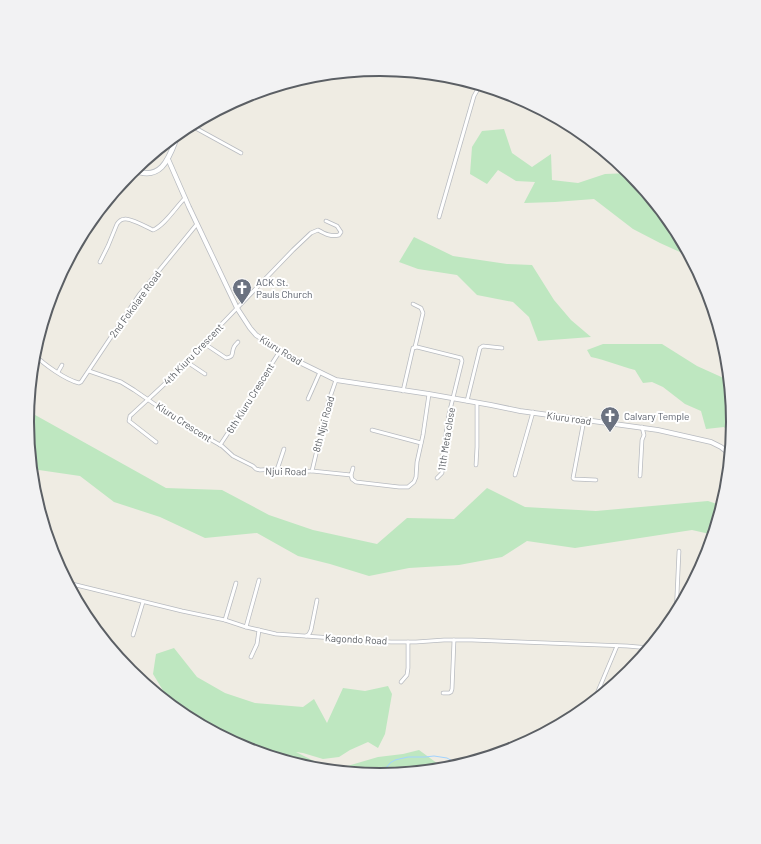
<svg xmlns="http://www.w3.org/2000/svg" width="761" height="844" viewBox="0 0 761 844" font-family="Barlow,sans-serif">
  <rect width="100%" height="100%" fill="#efece3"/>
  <!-- green -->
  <g fill="#bee7c0">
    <polygon points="504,129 512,153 532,167 551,154 552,180 578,183 605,174 631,173 675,226 691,257 660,243 633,229 594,199 555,202 524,203 535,182 516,181 498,170 487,184 470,174 472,147 482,131"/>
    <polygon points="414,237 453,256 507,264 532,265 554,300 571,320 591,337 538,341 529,317 513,302 477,295 457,275 418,269 399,262"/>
    <path d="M603,344h59l35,22 31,14 2,2 4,40 -2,16 -8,-11 -18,2 -5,-18 -16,-7 -22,-17 -11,-5 -9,1 -8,-13c-15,-4 -29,-10 -44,-13l-4,-7z"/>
    <polygon points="28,411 166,488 222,490 269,515 313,530 377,544 407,518 454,519 487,488 525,507 596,511 708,501 723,506 714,535 692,530 575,548 527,541 502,557 459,565 409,568 369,576 330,564 298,556 257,533 205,538 160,517 114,502 80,476 32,469 27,422"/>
    <polygon points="174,648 197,677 225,693 255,703 303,707 314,699 327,723 343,688 365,691 388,686 392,694 385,734 378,748 368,742 350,750 339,757 323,759 303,753 296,752 316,762 322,770 311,769 245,748 184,716 180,713 179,708 167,697 153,674 156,654"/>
    <polygon points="419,750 445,769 380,775 335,771 344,767 378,757 403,754"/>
  </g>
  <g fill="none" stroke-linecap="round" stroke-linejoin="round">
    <!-- stream -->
    <g stroke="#a2d3ff" stroke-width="1">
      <polyline points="229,740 247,742 267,755"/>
      <polyline points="362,774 387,767 390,763 395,760 408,757 425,757 434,756 447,758 456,763 465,764"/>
    </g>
    <defs>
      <g id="minor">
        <polyline points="412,72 429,74 519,97"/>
        <polyline points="243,97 246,98"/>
        <polyline points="190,125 241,153"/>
        <polyline points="617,162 617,161"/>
        <polyline points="439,217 474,96 479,87"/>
        <path d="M100,262l8,-16 9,-22c2,-3 4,-5 8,-5 5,-1 22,8 28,11 11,-4 23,-23 32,-32"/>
        <polyline points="413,304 421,308 423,313 415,347"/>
        <path d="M205,344l21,14c9,-1 5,-5 8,-11 1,-2 2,-3 4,-5"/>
        <path d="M34,354c9,10 32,26 45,29l2,-1 58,-87 58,-71"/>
        <polyline points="187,362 205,374"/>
        <polyline points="89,371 121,382 134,390 185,425 222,446 233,456 253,466 256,469 260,470 275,469 289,472 312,471 328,403 336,380"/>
        <polyline points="58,372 62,365"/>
        <polyline points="403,391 413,348 417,347 461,358 462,361 449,414 443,453 442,473 437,478"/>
        <polyline points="308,399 320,372"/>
        <polyline points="467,401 480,348 483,346 502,348"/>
        <polyline points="584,420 573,478 574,479 596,480"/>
        <polyline points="372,430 421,443"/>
        <path d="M156,442l-27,-21 1,-5c29,-27 59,-53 84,-84l79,-82 18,-17 7,-3c7,4 13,7 21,5l2,-3 -4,-6 -11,-5"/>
        <path d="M220,445c21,-31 40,-63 60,-94"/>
        <polyline points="476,465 477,447 477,403"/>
        <polyline points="277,470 284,449"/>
        <polyline points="312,471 351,475 353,468"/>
        <polyline points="351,475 352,479 356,482 399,487 408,487 414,482 416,477 417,462 423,435 429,394"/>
        <polyline points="515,475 533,412"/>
        <polyline points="640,476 642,440 644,435 642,427"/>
        <polyline points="62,573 63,569"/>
        <polyline points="68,583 182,611 225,620 246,627 276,634 391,642 416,642 444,640 472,640 627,646 650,648"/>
        <polyline points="676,616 679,551"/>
        <polyline points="225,620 236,583"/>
        <polyline points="246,627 259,580"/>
        <polyline points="133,635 143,602"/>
        <polyline points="306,636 309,634 311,630 317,600"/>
        <polyline points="251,657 257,644 259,630"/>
        <polyline points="401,682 407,675 408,668 408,642"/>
        <polyline points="443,693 449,693 451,692 452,689 454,640"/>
        <polyline points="593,703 617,646"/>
      </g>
      <polyline id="tertiary" points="168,159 189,207 237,308 250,328 256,335 295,360 336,380 429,394 491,405 520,411 658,430 711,442 721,447 731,455"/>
      <path id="secondary" d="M133,170c31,13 37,-16 46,-38"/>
    </defs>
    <!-- minor casing -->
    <use href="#minor" stroke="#b8bbc0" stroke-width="4.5"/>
    <!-- tertiary casing -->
    <use href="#tertiary" stroke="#b8bbc0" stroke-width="5.5"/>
    <!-- secondary casing -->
    <use href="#secondary" stroke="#b8bcc2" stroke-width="6"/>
    <!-- minor -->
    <use href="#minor" stroke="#fff" stroke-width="3"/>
    <!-- tertiary -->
    <use href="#tertiary" stroke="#fff" stroke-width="4"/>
    <!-- secondary -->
    <use href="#secondary" stroke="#fff" stroke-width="4.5"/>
  </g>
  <!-- icons -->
  <defs>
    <symbol id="church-pin" viewBox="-11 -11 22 30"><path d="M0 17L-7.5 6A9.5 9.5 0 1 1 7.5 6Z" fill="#6b7280" stroke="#fff"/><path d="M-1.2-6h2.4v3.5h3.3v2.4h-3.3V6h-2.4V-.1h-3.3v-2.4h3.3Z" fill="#fff"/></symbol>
  </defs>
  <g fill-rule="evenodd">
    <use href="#church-pin" x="231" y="277" width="22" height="30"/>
    <use href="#church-pin" x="599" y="405" width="22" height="30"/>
  </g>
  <g text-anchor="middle" stroke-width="4" stroke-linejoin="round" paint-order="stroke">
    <!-- worship labels -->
    <g font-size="10" fill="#5b616d" stroke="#fff" text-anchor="start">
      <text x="256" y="286">ACK St.<tspan x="256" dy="12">Pauls Church</tspan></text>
      <text x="624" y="420">Calvary Temple</text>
    </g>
    <!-- street labels -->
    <g font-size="10" fill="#5b5f64" stroke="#fff">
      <text transform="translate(135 304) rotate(-54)" y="4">2nd Fokolare Road</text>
      <text transform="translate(281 350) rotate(31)" y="4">Kiuru Road</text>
      <text transform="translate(193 354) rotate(-46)" y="4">4th Kiuru Crescent</text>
      <text transform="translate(250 398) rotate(-58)" y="4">6th Kiuru Crescent</text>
      <text transform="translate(569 418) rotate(8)" y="4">Kiuru road</text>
      <text transform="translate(184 422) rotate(33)" y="4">Kiuru Crescent</text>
      <text transform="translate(323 424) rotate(-75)" y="4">8th Njui Road</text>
      <text transform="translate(446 439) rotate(-81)" y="4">11th Meta close</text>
      <text transform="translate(286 471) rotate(1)" y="4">Njui Road</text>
      <text transform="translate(356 639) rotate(3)" y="4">Kagondo Road</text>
    </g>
  </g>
  <!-- crop -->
  <path d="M0 0H761V844H0ZM34 422a346 346 0 1 1 692 0a346 346 0 1 1-692 0Z" fill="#f2f2f3" fill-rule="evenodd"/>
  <path fill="none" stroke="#5b5f64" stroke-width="2" d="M34 422a346 346 0 1 1 692 0a346 346 0 1 1-692 0Z"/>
</svg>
